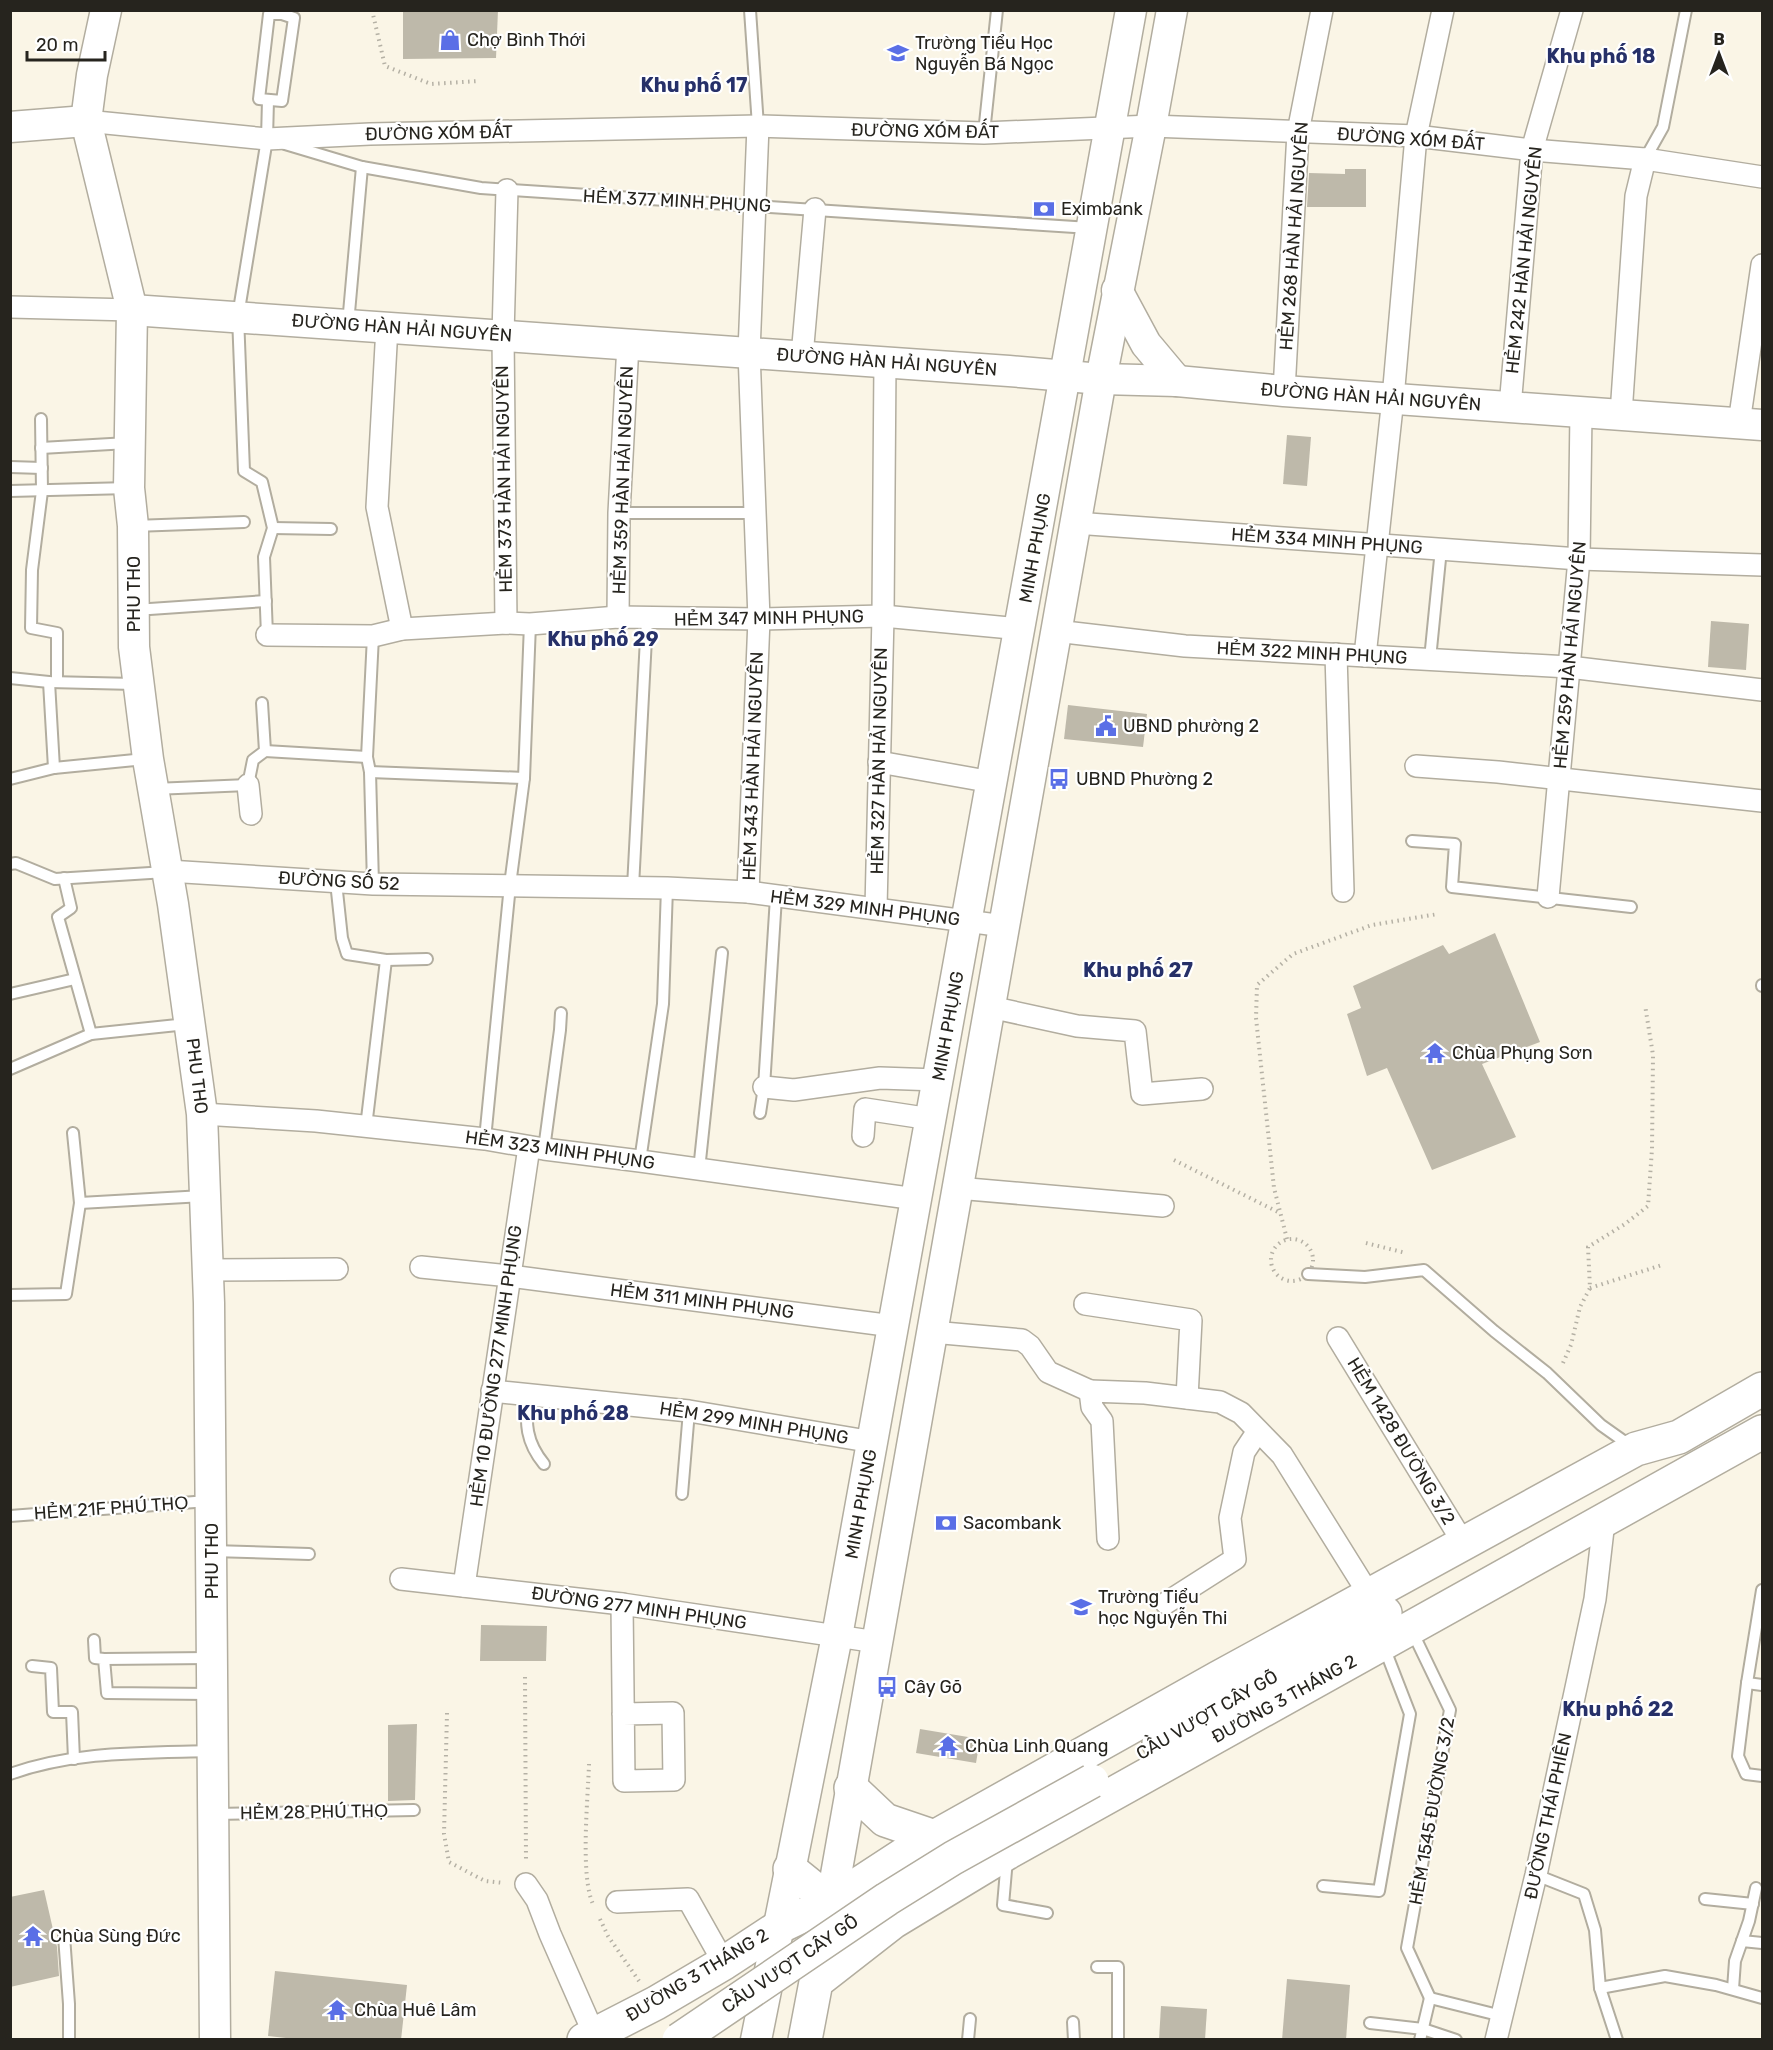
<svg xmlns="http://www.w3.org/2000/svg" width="1773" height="2050" viewBox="0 0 1773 2050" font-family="Rubik,sans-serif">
  <rect width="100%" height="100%" fill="#faf5e6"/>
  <!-- building -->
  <g fill="#beb9aa">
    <polygon points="403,10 498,10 496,58 403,59"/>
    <polygon points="1345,169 1366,169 1366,207 1307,207 1309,173 1345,174"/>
    <polygon points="1287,435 1311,437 1307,486 1283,484"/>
    <polygon points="1711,621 1749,624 1746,670 1708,667"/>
    <polygon points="1068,705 1147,714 1143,747 1064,739"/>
    <polygon points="1495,933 1540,1042 1482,1064 1516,1137 1432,1170 1387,1068 1367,1076 1347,1014 1361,1008 1353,986 1443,945 1449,954"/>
    <polygon points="481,1625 547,1626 546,1661 480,1661"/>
    <polygon points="417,1724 415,1800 388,1801 388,1725"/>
    <polygon points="920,1729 980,1739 976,1763 916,1753"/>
    <polygon points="44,1890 57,1947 59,1976 10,1987 10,1897"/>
    <polygon points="275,1971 407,1985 401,2040 304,2040 268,2036"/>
    <polygon points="1287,1979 1350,1985 1346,2040 1282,2040"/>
    <polygon points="1161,2006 1207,2009 1205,2040 1159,2040"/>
  </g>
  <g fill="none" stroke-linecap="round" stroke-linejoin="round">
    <defs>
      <g id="lane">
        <polyline points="750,10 758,126"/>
        <polygon points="269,14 282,14 294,18 282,101 259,99"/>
        <polyline points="984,133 997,10"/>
        <polyline points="285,144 362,167 481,188 1090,228"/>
        <polyline points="1645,159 1663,127 1686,10"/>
        <polyline points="348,324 362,167"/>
        <polyline points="41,419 42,491 32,570 31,628 57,633 57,682"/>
        <polyline points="41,448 128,443"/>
        <polyline points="10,467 42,468"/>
        <polyline points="10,491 129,488"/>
        <polyline points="619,513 755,513"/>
        <polyline points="134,526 244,522"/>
        <polyline points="273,528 331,529"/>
        <polyline points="135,610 266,601"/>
        <polyline points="267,635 264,557 273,528 262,482 244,471 238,316 267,139 268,100"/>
        <polyline points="373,636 367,757 370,772 373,884"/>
        <polyline points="1430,659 1441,549"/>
        <polyline points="10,678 49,682 135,684"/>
        <polyline points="49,682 54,768"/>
        <polyline points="265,751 367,757"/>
        <polyline points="370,772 524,778"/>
        <polyline points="10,779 54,768 145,759"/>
        <polyline points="154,789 248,785 253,760 265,751 262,703"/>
        <polyline points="1412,841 1455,844 1452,887 1631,907"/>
        <polyline points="10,864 16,863 55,879 166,872"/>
        <polyline points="64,878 71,908 58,917 91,1034"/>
        <polyline points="336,882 342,938 347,954 386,960 427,959"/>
        <polyline points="633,887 647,619"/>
        <polyline points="1762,986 1762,985"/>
        <polyline points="10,994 75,979"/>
        <polyline points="10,1069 91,1034 187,1024"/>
        <polyline points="760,1113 764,1087 776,897"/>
        <polyline points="366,1127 386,960"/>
        <polyline points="485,1139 510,885 524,778 530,624"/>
        <polyline points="544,1149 560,1030 561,1013"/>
        <polyline points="640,1161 663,1004 667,888"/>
        <polyline points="699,1170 722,953"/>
        <polyline points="80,1203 203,1196"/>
        <polyline points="1308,1274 1365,1277 1424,1270 1494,1331 1547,1373 1601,1425 1632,1447"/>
        <polyline points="10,1295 66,1294 80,1203 73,1133"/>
        <path d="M527,1395c-1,28 -2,46 17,69"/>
        <polyline points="682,1494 689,1411"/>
        <polyline points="10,1516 208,1501"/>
        <polyline points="212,1551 309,1554"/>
        <polyline points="1762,1590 1747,1683 1738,1756 1746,1774 1762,1776"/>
        <polyline points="1412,1631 1450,1710 1407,1948 1430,1998"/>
        <polyline points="94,1640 95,1658 104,1659 107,1693 209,1694"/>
        <polyline points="104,1659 209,1658"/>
        <polyline points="32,1666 51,1668 53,1712 72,1712 74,1759"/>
        <polyline points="1747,1683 1762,1685"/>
        <path d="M10,1774c64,-23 133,-21 200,-23"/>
        <polyline points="214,1814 414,1810"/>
        <polyline points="1007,1859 1003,1905 1047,1913"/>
        <polyline points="1536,1875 1584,1894 1595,1930 1600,1988 1617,2040"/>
        <polyline points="1323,1886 1379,1891 1410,1714 1384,1647"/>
        <polyline points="1705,1899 1753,1904"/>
        <polyline points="64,1936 69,2004 69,2040"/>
        <polyline points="1742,1941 1762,1943"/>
        <polyline points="1097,1967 1118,1967 1118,2040"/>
        <polyline points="1600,1988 1665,1976 1716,1985 1762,1998"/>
        <polyline points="1733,1989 1735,1961 1749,1921 1756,1888"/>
        <polyline points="1073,2022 1074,2040"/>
        <polyline points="1370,2023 1423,2029 1456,2040"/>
        <polyline points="968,2040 970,2019"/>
        <polyline points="1420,2040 1430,1998 1502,2016"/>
      </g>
      <g id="street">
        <polyline points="86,121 267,139 370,134 758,126 984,133 1151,126 1416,136 1532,150 1645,159 1762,177"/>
        <polyline points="10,307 132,310"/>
        <polyline points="387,327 377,507 402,629"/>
        <polyline points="802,356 815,209"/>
        <polyline points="1284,391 1298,132 1322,10"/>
        <polyline points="1510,407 1532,150 1572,10"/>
        <polyline points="1621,414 1636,196 1645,159"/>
        <polyline points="1739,423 1762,265"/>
        <polyline points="1075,523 1579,559 1762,565"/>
        <polyline points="618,617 619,513 628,344"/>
        <polyline points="506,623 503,335 507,190"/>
        <polyline points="1056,631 1185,646 1569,667 1762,690"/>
        <polyline points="267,635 373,636 402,629 506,623 530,624 618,617 759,619 883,616 1020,629"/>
        <polyline points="1336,654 1343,891"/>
        <polyline points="1365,656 1393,398 1416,136 1443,10"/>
        <polyline points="879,762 992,782"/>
        <polyline points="1416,766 1498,772 1762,801"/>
        <polyline points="248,785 251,814"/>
        <polyline points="168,871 373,884 667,888 748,892 1004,926"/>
        <polyline points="748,892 759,619 749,352 758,126"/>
        <polyline points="1548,897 1579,559 1581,412"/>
        <polyline points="876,908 883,616 885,362"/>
        <polyline points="990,1007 1077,1026 1135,1031 1142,1094 1202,1089"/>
        <polyline points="764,1087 794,1090 880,1078 938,1080"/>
        <polyline points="202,1114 316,1121 485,1139 544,1149 640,1161 916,1199"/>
        <polyline points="863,1136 865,1109 931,1119"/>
        <polyline points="957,1188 1163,1206"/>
        <polyline points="421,1267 510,1276 893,1326"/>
        <polyline points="208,1270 337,1269"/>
        <polyline points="1085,1304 1191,1320 1187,1398"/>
        <polyline points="932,1332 1022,1340 1030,1346 1048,1372 1090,1391"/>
        <polyline points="1338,1338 1464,1544"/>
        <polyline points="492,1391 689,1411 873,1442"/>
        <polyline points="1108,1539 1102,1421 1092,1407 1090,1391 1145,1393 1220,1402 1241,1413 1282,1455 1370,1596"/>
        <polyline points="401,1579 622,1604 877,1642"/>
        <polyline points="464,1586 529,1147"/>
        <polyline points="1166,1603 1235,1559 1230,1518 1244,1452 1258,1431"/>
        <polyline points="622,1604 624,1781 674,1780 673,1713 623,1714"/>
        <polyline points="526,1884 537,1900 550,1934 594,2034"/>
        <polyline points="617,1902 688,1899 724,1963"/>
        <polyline points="1496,2040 1536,1875 1595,1599 1604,1521"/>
      </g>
      <g id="secondary">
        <polyline points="106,10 92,75 86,121 132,310 129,488 133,526 134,647 148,759 173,904 202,1114 209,1303 215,2040"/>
        <polyline points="10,127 86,121"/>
        <polyline points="1117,290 1146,344 1177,381"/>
        <polyline points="132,310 1009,371 1101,379 1177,381 1284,391 1762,425"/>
        <polyline points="828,1920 1101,379 1151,126 1172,10"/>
        <polyline points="756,2040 837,1636 1131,10"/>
      </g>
      <g id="primary">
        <polyline points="1159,1743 1385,1613"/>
        <polyline points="851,1788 885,1820 935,1837"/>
        <polyline points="790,1869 847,1915"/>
        <polyline points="584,2040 656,2003 724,1963 779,1927 831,1902 906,1853 1218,1678 1636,1449 1679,1437 1762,1389"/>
        <polyline points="805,2040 816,1982 893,1922 1007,1853 1762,1432"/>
      </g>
    </defs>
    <!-- lane casing -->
    <use href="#lane" stroke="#b2ad9f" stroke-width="14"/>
    <!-- street casing -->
    <use href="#street" stroke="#b2ad9f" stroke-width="24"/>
    <!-- secondary casing -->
    <use href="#secondary" stroke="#b2ad9f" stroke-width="33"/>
    <!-- primary casing -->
    <use href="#primary" stroke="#b2ad9f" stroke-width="36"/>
    <!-- path -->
    <g stroke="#b5b1a5" stroke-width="4" stroke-dasharray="1.5 4.5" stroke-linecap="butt">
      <polyline points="372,10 385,66 431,84 479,81"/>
      <polyline points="1174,1160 1280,1213"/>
      <polyline points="1287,1239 1274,1188 1256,1018 1257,985 1293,954 1372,925 1438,914"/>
      <circle cx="1292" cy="1260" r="21"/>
      <polyline points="1366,1243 1406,1253"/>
      <polyline points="1590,1288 1662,1265"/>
      <polyline points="1563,1363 1571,1345 1580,1307 1590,1288 1588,1247 1625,1224 1648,1206 1652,1149 1653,1055 1645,1005"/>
      <polyline points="525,1677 526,1862"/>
      <polyline points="447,1713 444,1834 449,1862 485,1881 504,1883"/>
      <path d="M589,1764c-1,34 -9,112 4,140"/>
      <polyline points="600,1919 608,1936 639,1981"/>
    </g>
    <!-- lane -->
    <use href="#lane" stroke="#fff" stroke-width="10"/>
    <!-- street -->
    <use href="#street" stroke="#fff" stroke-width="21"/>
    <!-- secondary -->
    <use href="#secondary" stroke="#fff" stroke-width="30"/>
    <!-- primary -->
    <use href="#primary" stroke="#fff" stroke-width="33"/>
    <defs>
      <polyline id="primary-bridge" points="679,2040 887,1899 953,1858 1092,1781"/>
    </defs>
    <!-- primary-bridge casing -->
    <use href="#primary-bridge" stroke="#b2ad9f" stroke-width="36" stroke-linecap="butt"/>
    <!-- primary-bridge -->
    <use href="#primary-bridge" stroke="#fff" stroke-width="33"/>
  </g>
  <!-- icons -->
  <defs>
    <symbol id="shop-bare" viewBox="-9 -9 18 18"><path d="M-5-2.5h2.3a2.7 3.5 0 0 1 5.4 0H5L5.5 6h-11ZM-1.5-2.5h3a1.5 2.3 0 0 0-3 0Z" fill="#5a6fe6" stroke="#fff" stroke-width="2.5" paint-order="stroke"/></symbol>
    <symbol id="school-bare" viewBox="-9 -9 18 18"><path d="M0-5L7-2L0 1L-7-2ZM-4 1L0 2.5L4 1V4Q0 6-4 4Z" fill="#5a6fe6" stroke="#fff" stroke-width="2.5" paint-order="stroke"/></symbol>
    <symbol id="bank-bare" viewBox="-9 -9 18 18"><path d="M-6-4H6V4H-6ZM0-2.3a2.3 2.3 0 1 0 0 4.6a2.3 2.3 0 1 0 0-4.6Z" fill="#5a6fe6" stroke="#fff" stroke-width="2.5" paint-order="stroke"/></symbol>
    <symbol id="civic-bare" viewBox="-9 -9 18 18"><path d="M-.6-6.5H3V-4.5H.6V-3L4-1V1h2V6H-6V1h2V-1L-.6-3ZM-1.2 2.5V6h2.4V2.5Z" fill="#5a6fe6" stroke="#fff" stroke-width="2.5" paint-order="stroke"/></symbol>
    <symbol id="bus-bare" viewBox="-9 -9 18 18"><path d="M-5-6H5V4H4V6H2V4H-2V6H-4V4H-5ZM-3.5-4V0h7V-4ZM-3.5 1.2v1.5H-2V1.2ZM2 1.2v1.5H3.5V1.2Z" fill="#5a6fe6" stroke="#fff" stroke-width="2.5" paint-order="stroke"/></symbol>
    <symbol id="temple-bare" viewBox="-9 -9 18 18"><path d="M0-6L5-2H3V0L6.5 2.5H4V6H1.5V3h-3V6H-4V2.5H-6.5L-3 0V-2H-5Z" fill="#5a6fe6" stroke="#fff" stroke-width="2.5" paint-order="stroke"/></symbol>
  </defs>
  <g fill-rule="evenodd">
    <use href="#shop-bare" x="435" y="25" width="30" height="30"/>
    <use href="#school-bare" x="883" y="38" width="30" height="30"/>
    <use href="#bank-bare" x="1029" y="194" width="30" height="30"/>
    <use href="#civic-bare" x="1091" y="711" width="30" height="30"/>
    <use href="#bus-bare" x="1044" y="764" width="30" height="30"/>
    <use href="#temple-bare" x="1420" y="1038" width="30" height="30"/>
    <use href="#bank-bare" x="931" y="1508" width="30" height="30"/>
    <use href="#school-bare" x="1066" y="1592" width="30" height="30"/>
    <use href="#bus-bare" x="872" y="1672" width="30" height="30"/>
    <use href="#temple-bare" x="933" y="1731" width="30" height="30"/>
    <use href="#temple-bare" x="18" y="1921" width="30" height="30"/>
    <use href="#temple-bare" x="322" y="1995" width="30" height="30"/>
  </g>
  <g text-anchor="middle" stroke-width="4.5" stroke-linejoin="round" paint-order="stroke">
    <!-- poi labels -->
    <g font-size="18" fill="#26241e" stroke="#fff" text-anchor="start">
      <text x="467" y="46">Chợ Bình Thới</text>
      <text x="915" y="49">Trường Tiểu Học<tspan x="915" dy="21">Nguyễn Bá Ngọc</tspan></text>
      <text x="1061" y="215">Eximbank</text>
      <text x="1123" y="732">UBND phường 2</text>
      <text x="1076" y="785">UBND Phường 2</text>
      <text x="1452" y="1059">Chùa Phụng Sơn</text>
      <text x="963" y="1529">Sacombank</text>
      <text x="1098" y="1603">Trường Tiểu<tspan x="1098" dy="21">học Nguyễn Thi</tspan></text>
      <text x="904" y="1693">Cây Gõ</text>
      <text x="965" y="1752">Chùa Linh Quang</text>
      <text x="50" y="1942">Chùa Sùng Đức</text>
      <text x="354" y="2016">Chùa Huê Lâm</text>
    </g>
    <!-- street labels -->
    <g font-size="18" fill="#26241e" stroke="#fff">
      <text transform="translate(925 131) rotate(1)" y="6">ĐƯỜNG XÓM ĐẤT</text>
      <text transform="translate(439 133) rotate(-1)" y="6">ĐƯỜNG XÓM ĐẤT</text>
      <text transform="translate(1411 139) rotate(4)" y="6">ĐƯỜNG XÓM ĐẤT</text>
      <text transform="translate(677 201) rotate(3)" y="6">HẺM 377 MINH PHỤNG</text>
      <text transform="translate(1294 236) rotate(-86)" y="6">HẺM 268 HÀN HẢI NGUYÊN</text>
      <text transform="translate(1524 260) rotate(-84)" y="6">HẺM 242 HÀN HẢI NGUYÊN</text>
      <text transform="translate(402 328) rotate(4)" y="6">ĐƯỜNG HÀN HẢI NGUYÊN</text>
      <text transform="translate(887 362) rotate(4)" y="6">ĐƯỜNG HÀN HẢI NGUYÊN</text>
      <text transform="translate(1371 397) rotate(4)" y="6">ĐƯỜNG HÀN HẢI NGUYÊN</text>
      <text transform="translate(504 479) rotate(-91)" y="6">HẺM 373 HÀN HẢI NGUYÊN</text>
      <text transform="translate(623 480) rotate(-88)" y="6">HẺM 359 HÀN HẢI NGUYÊN</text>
      <text transform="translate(1327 541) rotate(4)" y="6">HẺM 334 MINH PHỤNG</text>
      <text transform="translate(1035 548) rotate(-80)" y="6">MINH PHỤNG</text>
      <text transform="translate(134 594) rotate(-90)" y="6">PHU THO</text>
      <text transform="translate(769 618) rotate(-1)" y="6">HẺM 347 MINH PHỤNG</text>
      <text transform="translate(1312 653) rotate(3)" y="6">HẺM 322 MINH PHỤNG</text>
      <text transform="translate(1570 655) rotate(-85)" y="6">HẺM 259 HÀN HẢI NGUYÊN</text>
      <text transform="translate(879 761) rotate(-89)" y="6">HẺM 327 HÀN HẢI NGUYÊN</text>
      <text transform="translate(753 766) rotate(-88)" y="6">HẺM 343 HÀN HẢI NGUYÊN</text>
      <text transform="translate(339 881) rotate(3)" y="6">ĐƯỜNG SỐ 52</text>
      <text transform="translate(865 908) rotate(7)" y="6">HẺM 329 MINH PHỤNG</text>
      <text transform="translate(948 1026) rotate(-80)" y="6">MINH PHỤNG</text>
      <text transform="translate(197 1076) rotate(83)" y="6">PHU THO</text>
      <text transform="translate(560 1150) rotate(8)" y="6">HẺM 323 MINH PHỤNG</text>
      <text transform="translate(702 1301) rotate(7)" y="6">HẺM 311 MINH PHỤNG</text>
      <text transform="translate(496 1366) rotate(-82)" y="6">HẺM 10 ĐƯỜNG 277 MINH PHỤNG</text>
      <text transform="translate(754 1423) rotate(9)" y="6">HẺM 299 MINH PHỤNG</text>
      <text transform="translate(1401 1441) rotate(59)" y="6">HẺM 1428 ĐƯỜNG 3/2</text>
      <text transform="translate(861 1504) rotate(-80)" y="6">MINH PHỤNG</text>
      <text transform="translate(111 1508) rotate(-4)" y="6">HẺM 21F PHÚ THỌ</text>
      <text transform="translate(212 1561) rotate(-90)" y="6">PHU THO</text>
      <text transform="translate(639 1608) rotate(8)" y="6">ĐƯỜNG 277 MINH PHỤNG</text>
      <text transform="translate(1284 1699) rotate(-29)" y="6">ĐƯỜNG 3 THÁNG 2</text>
      <text transform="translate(1207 1715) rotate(-30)" y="6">CẦU VƯỢT CÂY GÕ</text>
      <text transform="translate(1432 1811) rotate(-80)" y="6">HẺM 1545 ĐƯỜNG 3/2</text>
      <text transform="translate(314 1812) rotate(-1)" y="6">HẺM 28 PHÚ THỌ</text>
      <text transform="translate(1548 1816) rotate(-78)" y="6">ĐƯỜNG THÁI PHIÊN</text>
      <text transform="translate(790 1964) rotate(-34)" y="6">CẦU VƯỢT CÂY GÕ</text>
      <text transform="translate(697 1975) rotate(-31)" y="6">ĐƯỜNG 3 THÁNG 2</text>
    </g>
    <!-- neighbourhood labels -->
    <g font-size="20" font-weight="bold" fill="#263069" stroke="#fff">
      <text x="1601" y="63">Khu phố 18</text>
      <text x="694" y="92">Khu phố 17</text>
      <text x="603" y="646">Khu phố 29</text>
      <text x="1138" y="977">Khu phố 27</text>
      <text x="573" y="1420">Khu phố 28</text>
      <text x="1618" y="1716">Khu phố 22</text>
    </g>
  </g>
  <!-- border -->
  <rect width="1773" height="2050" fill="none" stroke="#26241e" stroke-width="24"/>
  <!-- north arrow -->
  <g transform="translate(1719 54)" stroke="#ffffff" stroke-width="4.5" paint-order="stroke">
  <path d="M0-4.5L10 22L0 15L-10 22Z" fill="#26241e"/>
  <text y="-9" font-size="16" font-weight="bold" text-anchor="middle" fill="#26241e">B</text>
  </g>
  <!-- scale -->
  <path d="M27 51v9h78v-9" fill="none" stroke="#26241e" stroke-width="3"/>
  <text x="36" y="51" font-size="18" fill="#26241e" stroke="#ffffff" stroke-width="4.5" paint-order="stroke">20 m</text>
</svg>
